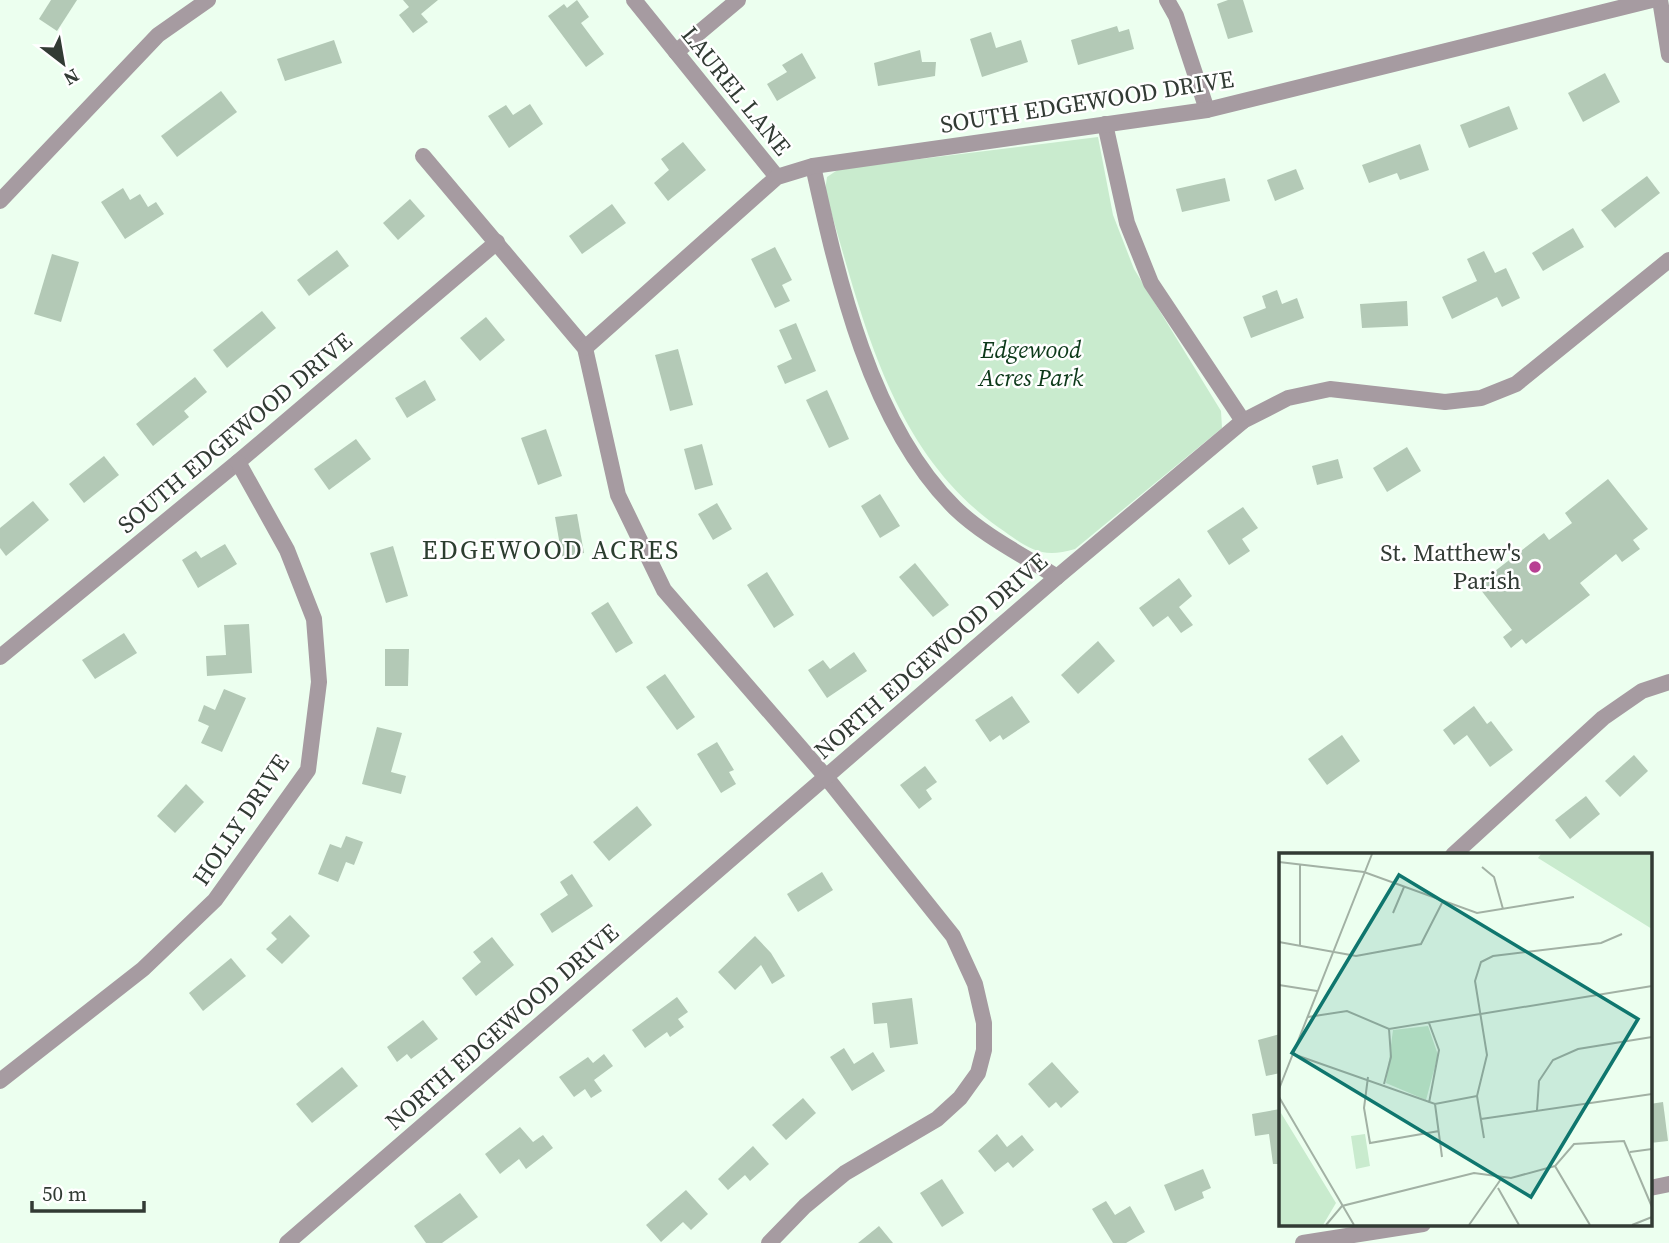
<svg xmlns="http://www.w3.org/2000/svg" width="1669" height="1243" viewBox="0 0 1669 1243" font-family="'Source Serif 4',serif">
  <rect width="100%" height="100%" fill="#ecffef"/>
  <!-- green -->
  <path fill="#c9ebce" d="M1098,137l15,78 21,54 87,142 1,17 -147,121c-36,11 -48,-2 -77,-22 -110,-79 -136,-213 -173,-336l2,-14 12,-8z"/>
  <!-- building -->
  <g fill="#b3c9b6">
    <polygon points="51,0 77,0 57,31 39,19"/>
    <polygon points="403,0 438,0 421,14 428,22 413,33 399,15 409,7"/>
    <polygon points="577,0 589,17 581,23 604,54 586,67 548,16 564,4 567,8"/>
    <polygon points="1228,0 1243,0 1253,32 1228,39 1217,4"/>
    <polygon points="1117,26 1119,32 1129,29 1134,49 1078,65 1071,40"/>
    <polygon points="991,32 996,48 1021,40 1028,62 982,77 970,39"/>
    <polygon points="334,40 342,63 285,81 277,59"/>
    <polygon points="920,50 922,62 936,62 935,76 878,86 874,63"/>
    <polygon points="802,53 816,78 777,101 767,84 787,72 782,65"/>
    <polygon points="1605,73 1620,102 1583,122 1568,93"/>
    <polygon points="221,91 237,112 177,157 161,136"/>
    <polygon points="530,104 543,124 509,148 488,116 506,105 513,115"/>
    <polygon points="1509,106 1518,129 1469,148 1460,125"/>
    <polygon points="683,142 706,170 668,201 654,183 669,170 661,159"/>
    <polygon points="1420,144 1429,170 1400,180 1397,173 1369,183 1362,165"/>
    <polygon points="1296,169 1304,189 1275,201 1267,180"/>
    <polygon points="1647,176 1660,193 1615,228 1601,210"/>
    <polygon points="1225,178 1230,201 1182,212 1176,189"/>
    <polygon points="123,188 130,200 140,194 148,207 156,202 164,214 125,239 101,202"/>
    <polygon points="410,199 425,216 398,240 383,223"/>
    <polygon points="612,204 626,223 582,254 569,236"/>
    <polygon points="1573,228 1584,247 1543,271 1532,253"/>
    <polygon points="775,247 792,280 782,285 790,301 775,308 751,259"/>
    <polygon points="337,250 349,266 309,296 297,280"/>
    <polygon points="1484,251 1495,273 1506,268 1520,298 1502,307 1497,297 1452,319 1442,297 1477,281 1467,259"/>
    <polygon points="52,254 79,262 61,322 34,314"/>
    <polygon points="1277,290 1282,304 1297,298 1304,318 1251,338 1243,317 1266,308 1262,296"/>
    <polygon points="1407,301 1408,326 1362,328 1360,304"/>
    <polygon points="262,311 276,328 227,368 213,350"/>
    <polygon points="486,317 505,340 480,361 460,338"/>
    <polygon points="796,323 816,371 785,384 777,366 792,359 779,330"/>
    <polygon points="678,349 693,405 670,411 655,355"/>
    <polygon points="195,377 207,392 184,411 189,417 153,446 136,424"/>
    <polygon points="425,380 436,400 407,418 395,398"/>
    <polygon points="827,390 849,439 829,448 806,400"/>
    <polygon points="546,429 562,476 538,485 521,438"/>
    <polygon points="356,439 371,459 329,490 314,469"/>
    <polygon points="702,444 713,485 695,490 684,449"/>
    <polygon points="1407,447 1421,471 1387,492 1373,468"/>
    <polygon points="104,456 119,475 84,503 69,484"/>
    <polygon points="1338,459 1343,478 1317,485 1312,466"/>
    <polygon points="1608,479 1648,529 1633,540 1640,549 1622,562 1616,554 1580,583 1590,595 1526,644 1522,639 1511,648 1503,637 1512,630 1477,585 1544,533 1549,540 1572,523 1565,513"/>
    <polygon points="880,494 900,526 880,538 861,506"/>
    <polygon points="33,501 49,520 6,556 0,548 0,528"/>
    <polygon points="717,503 732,529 713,540 698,514"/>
    <polygon points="1243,507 1258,528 1242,539 1250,551 1229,565 1207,531"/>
    <polygon points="577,514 584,553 562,557 555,517"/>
    <polygon points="225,544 237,564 198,588 182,560 196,551 201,558"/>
    <polygon points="393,546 408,596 386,603 370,553"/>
    <polygon points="915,563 949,605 933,617 899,577"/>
    <polygon points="767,572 794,615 774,628 747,585"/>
    <polygon points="1179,578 1192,596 1179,607 1193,625 1181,633 1168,616 1153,627 1139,608"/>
    <polygon points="608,602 633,643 616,653 591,613"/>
    <polygon points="249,624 252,673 207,676 206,656 226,655 224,625"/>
    <polygon points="124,633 137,653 95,679 82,660"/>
    <polygon points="1098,641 1115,661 1078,694 1061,675"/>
    <polygon points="385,649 409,649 408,686 385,686"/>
    <polygon points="854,652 867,671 827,698 808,670 823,660 830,669"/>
    <polygon points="665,674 695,717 677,730 646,687"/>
    <polygon points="224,689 246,698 222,752 201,743 209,726 198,721 204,705 215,710"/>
    <polygon points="1012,696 1030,722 1003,740 1000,735 990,742 975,720"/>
    <polygon points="1474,706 1487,724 1491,721 1513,750 1490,767 1467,735 1454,745 1443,730"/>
    <polygon points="377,727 402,733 391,772 406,776 401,794 362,784"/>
    <polygon points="1342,735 1360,761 1327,785 1308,759"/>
    <polygon points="717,742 734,770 729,772 736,784 721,793 697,754"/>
    <polygon points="1634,755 1648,771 1620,797 1605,781"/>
    <polygon points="925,766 937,782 926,790 932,799 919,809 900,785"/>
    <polygon points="186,784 204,802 175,833 157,816"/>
    <polygon points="1586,796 1600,814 1570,839 1555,820"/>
    <polygon points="637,806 652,825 609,861 593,842"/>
    <polygon points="346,836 363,842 354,865 346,862 338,882 318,874 330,844 341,848"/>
    <polygon points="822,872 833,890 798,912 787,894"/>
    <polygon points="572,874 593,906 552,933 540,914 568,895 560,882"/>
    <polygon points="290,915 310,936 282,964 266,949 277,939 271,933"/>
    <polygon points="755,936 771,953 785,976 772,984 761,965 735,990 718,972"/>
    <polygon points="492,937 514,965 476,996 462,978 481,962 473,952"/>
    <polygon points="231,958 246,976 203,1011 189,993"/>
    <polygon points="677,997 688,1012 678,1019 684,1027 670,1037 667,1032 645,1048 632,1030"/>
    <polygon points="912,998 918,1044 890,1048 887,1023 874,1024 872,1003"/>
    <polygon points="423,1020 438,1039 411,1059 407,1054 397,1062 387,1047"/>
    <polygon points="1280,1034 1280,1073 1266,1076 1258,1040"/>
    <polygon points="844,1048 854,1064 873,1052 885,1071 852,1091 830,1057"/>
    <polygon points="604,1054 613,1066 594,1080 602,1091 591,1098 585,1089 574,1097 559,1077 588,1057 593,1063"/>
    <polygon points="1052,1062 1079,1092 1061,1108 1056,1102 1049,1108 1028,1084"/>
    <polygon points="342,1067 358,1086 312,1123 296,1104"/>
    <polygon points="803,1098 816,1113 786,1140 772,1125"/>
    <polygon points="1663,1102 1668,1141 1650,1143 1650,1104"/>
    <polygon points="1280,1109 1280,1164 1273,1164 1269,1134 1255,1136 1252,1114"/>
    <polygon points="520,1127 533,1142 543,1135 553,1148 526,1169 519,1159 500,1174 485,1154"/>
    <polygon points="997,1134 1007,1147 1022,1135 1034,1150 1013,1168 1008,1162 995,1172 978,1151"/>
    <polygon points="753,1146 769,1164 750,1181 745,1175 728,1190 718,1179"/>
    <polygon points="1203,1169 1211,1188 1202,1192 1204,1198 1175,1211 1164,1185"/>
    <polygon points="942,1179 964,1213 942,1227 920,1193"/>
    <polygon points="686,1190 708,1214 691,1230 683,1222 661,1242 646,1225"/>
    <polygon points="460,1193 478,1217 442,1243 426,1243 414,1226"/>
    <polygon points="1106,1201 1115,1215 1130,1206 1145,1232 1126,1243 1113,1243 1092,1209"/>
    <polygon points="879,1226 893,1243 858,1243"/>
  </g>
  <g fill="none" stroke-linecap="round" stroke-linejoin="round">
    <!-- minor -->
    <g stroke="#a69ba1" stroke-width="16">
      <polyline points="634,0 777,177"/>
      <polyline points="1167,0 1176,16 1207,110"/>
      <polyline points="1660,0 1669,55"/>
      <polyline points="676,52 738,0"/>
      <polyline points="1105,124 1127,223 1151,283 1243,421"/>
      <polyline points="423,156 585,348 618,495 664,590 826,777 953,936 975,984 984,1023 984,1050 978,1073 960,1098 937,1119 845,1173 805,1206 769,1243"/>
      <path d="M813,166c25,113 57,258 142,342 29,28 68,47 102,69"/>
      <polyline points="0,201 158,35 208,0"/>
      <polyline points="585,348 777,177 813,166 1207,110 1652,0"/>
      <polyline points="0,657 238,462 497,242"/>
      <polyline points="1453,855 1603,718 1642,691 1669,682"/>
      <polyline points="0,1081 143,969 215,900 308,770 319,682 314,619 287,550 238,462"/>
      <polyline points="1650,1188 1669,1184"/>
      <polyline points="287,1243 1057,577 1243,421 1288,398 1330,389 1445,402 1481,398 1516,384 1669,260"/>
      <polyline points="1303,1243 1423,1224"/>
    </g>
  </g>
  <!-- markers -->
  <circle fill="#b83f93" stroke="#fff" stroke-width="2.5" cx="1535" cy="567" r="7"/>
  <g text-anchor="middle" stroke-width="5" stroke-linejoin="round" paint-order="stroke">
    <!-- street labels -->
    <g font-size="24" fill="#323b34" stroke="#fff">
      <text transform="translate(736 91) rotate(51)" y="8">LAUREL LANE</text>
      <text transform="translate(1087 102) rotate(-9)" y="8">SOUTH EDGEWOOD DRIVE</text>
      <text transform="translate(235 433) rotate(-40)" y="8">SOUTH EDGEWOOD DRIVE</text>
      <text transform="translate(931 656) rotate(-41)" y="8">NORTH EDGEWOOD DRIVE</text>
      <text transform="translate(241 820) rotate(-56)" y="8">HOLLY DRIVE</text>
      <text transform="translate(502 1027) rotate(-41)" y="8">NORTH EDGEWOOD DRIVE</text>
    </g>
    <!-- park labels -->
    <g font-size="24" font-style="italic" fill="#0c3919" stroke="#fff">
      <text x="1031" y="358">Edgewood<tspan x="1031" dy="28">Acres Park</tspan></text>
    </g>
    <!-- poi labels -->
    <g font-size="24" fill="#323b34" stroke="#fff" text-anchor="end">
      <text x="1521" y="561">St. Matthew's<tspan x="1521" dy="28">Parish</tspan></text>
    </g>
    <!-- neighbourhood labels -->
    <g font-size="26" letter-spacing="2" fill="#2c3e2f" stroke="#fff">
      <text x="551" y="559">EDGEWOOD ACRES</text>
    </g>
  </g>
  <!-- overview -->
  <g transform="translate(1279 853)">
    <rect width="373" height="373" fill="#ecffef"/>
    <path d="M262,1h111v75l-114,-71zM149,173l10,29 -12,45 -40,-17 7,-53zM2,260l55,90 -13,22h-44zM86,281l5,32 -14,3 -5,-33z" fill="#c9ebce"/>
    <path fill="none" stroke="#a2b1a4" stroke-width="2" d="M0,9l85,10 113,41 97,-16M21,11v81M203,14l12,10 9,32M114,60l11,-26M0,89l77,14 65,-12 21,-41M0,132l38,6M29,164l39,-6 42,18 263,-43M14,201l142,50 42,-8M89,224l-4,31 6,35 69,-12M105,231l7,-27 -2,-28M0,236l93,-235M0,244l75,128M150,250l10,-53 -10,-27M156,251l7,53M258,257l2,-29 14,-21 25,-11 74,-12M202,266l171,-25M205,285l-7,-42 10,-41 -12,-74 6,-19 12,-6 108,-13 21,-9M351,299l22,-3M219,335l21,37M47,372l16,-19 132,-33 37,5 44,-12M190,372l32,-46M311,372l-35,-59 19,-22 50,-3 28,66M353,372l20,-8"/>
    <path fill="#0f766e" fill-opacity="0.15" stroke="#0f766e" stroke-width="3.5" d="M120,22l239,144 -107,178 -239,-144z"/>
    <rect width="373" height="373" fill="none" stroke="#323b34" stroke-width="3.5"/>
  </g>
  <!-- north arrow -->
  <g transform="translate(63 63) rotate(149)" stroke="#ffffff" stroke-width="5" paint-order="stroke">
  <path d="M0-5L12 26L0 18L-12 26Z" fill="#323b34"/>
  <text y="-10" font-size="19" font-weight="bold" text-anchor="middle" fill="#323b34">N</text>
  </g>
  <!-- scale -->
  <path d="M32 1201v10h112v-10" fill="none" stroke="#323b34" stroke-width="3.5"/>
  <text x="42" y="1201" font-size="21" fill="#323b34" stroke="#ffffff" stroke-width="5" paint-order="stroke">50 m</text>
</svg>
